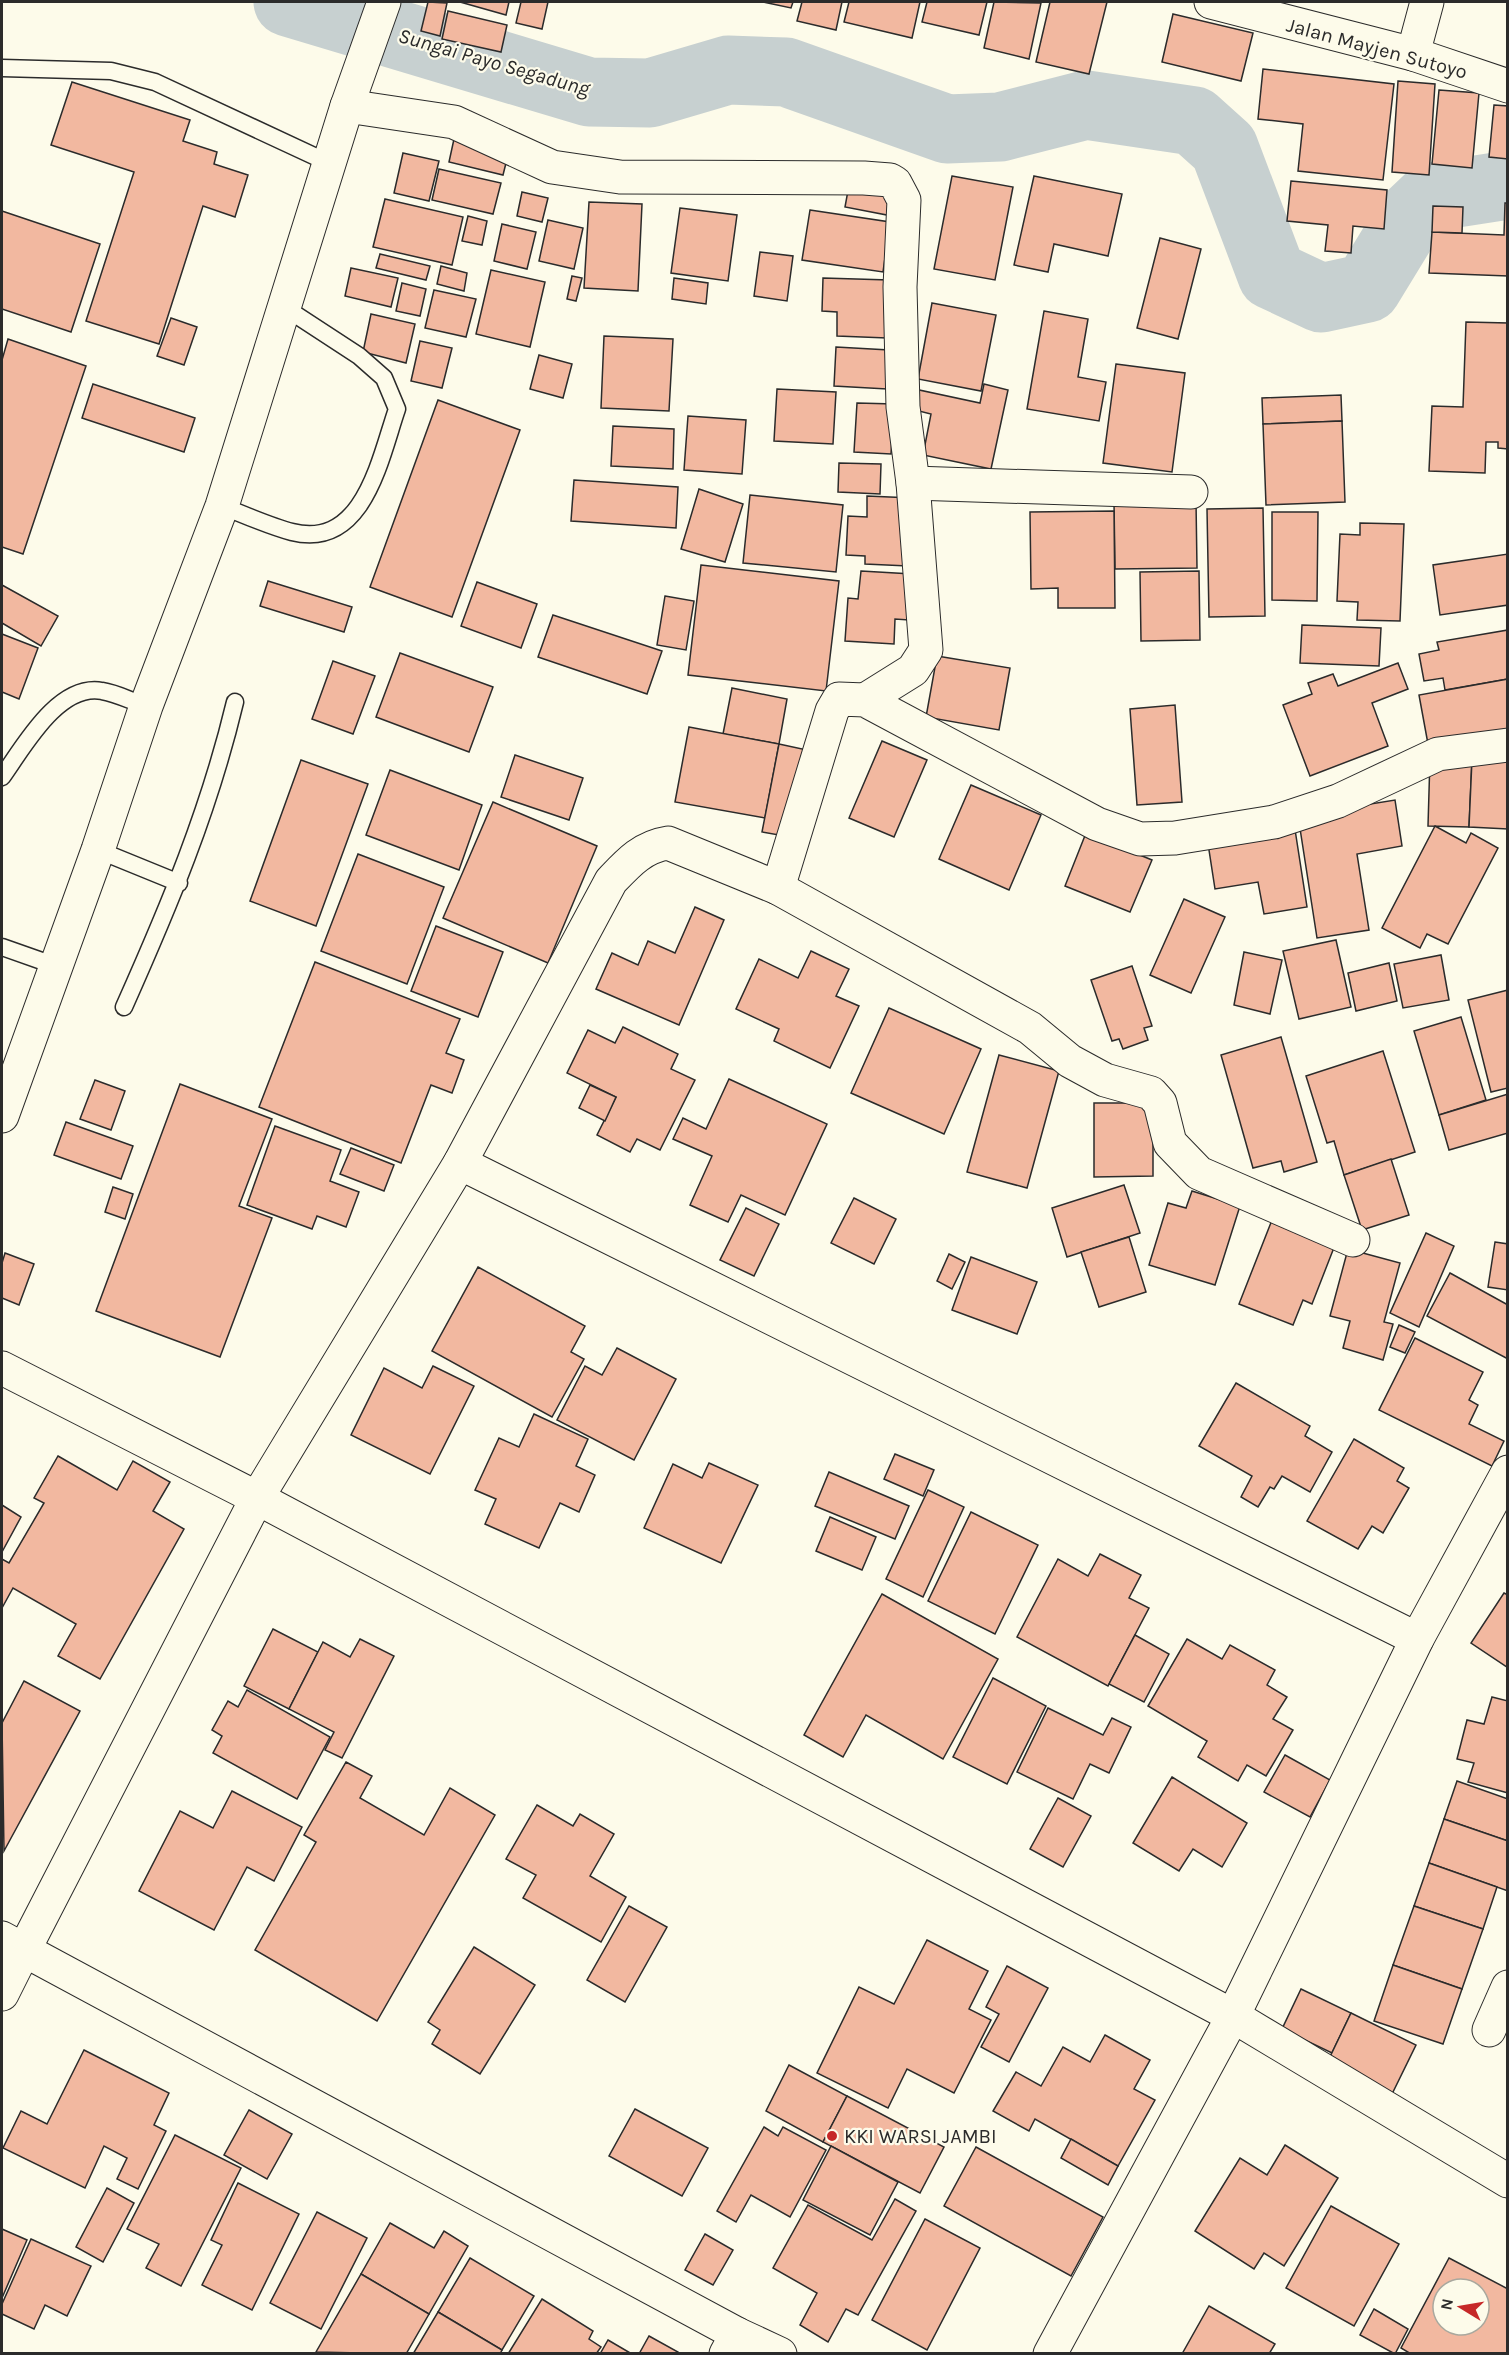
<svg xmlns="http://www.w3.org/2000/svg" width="1509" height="2355" viewBox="0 0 1509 2355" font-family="Karla,sans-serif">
  <rect width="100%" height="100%" fill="#fdfbea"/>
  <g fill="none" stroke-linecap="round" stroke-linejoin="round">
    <!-- river -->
    <polyline stroke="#c7d0d0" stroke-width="69" points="288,2 589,92 650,93 728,70 786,72 947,129 1000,127 1086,105 1194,121 1224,148 1272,275 1321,298 1367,288 1411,216 1431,197 1508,185"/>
  </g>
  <!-- building -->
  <g fill="#f2b8a0" stroke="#2b2b2b" stroke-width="1.5" fill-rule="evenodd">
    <polygon points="428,2 447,3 440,36 421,31"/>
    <polygon points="460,2 509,2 506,15"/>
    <polygon points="521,2 548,2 542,29 516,23"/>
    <polygon points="763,2 793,2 791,8"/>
    <polygon points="802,2 842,2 836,30 797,21"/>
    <polygon points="849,2 920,2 912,38 844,22"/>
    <polygon points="927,2 987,2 979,35 922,22"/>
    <polygon points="994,2 1041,3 1029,59 984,48"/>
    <polygon points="1050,2 1107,2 1089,74 1036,62"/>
    <polygon points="448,11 507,25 501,52 442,39"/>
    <polygon points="1173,14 1253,33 1241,81 1162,62"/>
    <polygon points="1263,69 1394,84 1383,180 1298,171 1303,124 1258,119"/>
    <polygon points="1398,81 1435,84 1429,175 1392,172"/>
    <polygon points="72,82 190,120 183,141 217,152 214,164 248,175 235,217 203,206 159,344 86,321 134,172 51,145"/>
    <polygon points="1439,90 1479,93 1472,168 1432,164"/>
    <polygon points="1494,105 1508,106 1508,159 1489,157"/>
    <polygon points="454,139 509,151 503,175 449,162"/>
    <polygon points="403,153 439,161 429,201 394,193"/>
    <polygon points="439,169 501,183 493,214 432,200"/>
    <polygon points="952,176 1013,187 995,280 934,269"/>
    <polygon points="1034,176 1122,194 1108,256 1054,244 1048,272 1014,265"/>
    <polygon points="1291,181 1387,190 1384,229 1353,226 1351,253 1325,251 1328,225 1287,221"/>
    <polygon points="849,185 891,192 887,215 845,207"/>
    <polygon points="522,192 548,198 542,222 517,216"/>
    <polygon points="385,199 463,217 452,265 373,247"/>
    <polygon points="589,202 642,204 638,291 584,288"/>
    <polygon points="1505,203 1508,203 1508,276 1429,273 1432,232 1504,235"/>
    <polygon points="1433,206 1463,207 1462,233 1432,232"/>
    <polygon points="680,208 737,215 728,281 671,273"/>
    <polygon points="810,210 890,222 883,272 802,260"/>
    <polygon points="2,211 100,244 71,332 2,309"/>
    <polygon points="468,216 487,221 482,245 462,241"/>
    <polygon points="548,220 583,228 574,269 539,261"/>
    <polygon points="502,224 536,232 527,269 494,261"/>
    <polygon points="1160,238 1201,249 1178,339 1137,328"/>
    <polygon points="760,252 793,256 787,301 754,296"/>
    <polygon points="380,254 430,266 426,280 376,268"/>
    <polygon points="441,266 467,273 464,291 437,284"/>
    <polygon points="351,268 398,278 391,307 345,296"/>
    <polygon points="491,270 545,282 530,347 476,334"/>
    <polygon points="572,276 582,278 576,301 567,299"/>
    <polygon points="674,278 708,283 706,304 672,299"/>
    <polygon points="823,278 889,280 887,338 837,336 837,312 822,311"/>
    <polygon points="402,283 426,289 420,316 396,311"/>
    <polygon points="434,290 476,299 466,337 425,328"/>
    <polygon points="932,303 996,315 981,391 918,379"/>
    <polygon points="1044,311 1088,319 1078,377 1106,382 1099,421 1027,409"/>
    <polygon points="371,314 415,324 406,363 363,352"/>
    <polygon points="171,318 197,327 184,365 157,356"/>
    <polygon points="1466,322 1508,323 1508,449 1498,448 1498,442 1486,442 1485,473 1429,471 1432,406 1463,407"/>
    <polygon points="604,336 673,339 669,411 601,408"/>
    <polygon points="8,339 86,366 23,554 2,547 2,360"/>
    <polygon points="420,341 452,348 442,388 411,381"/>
    <polygon points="836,347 889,350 887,389 834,386"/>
    <polygon points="539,355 572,364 563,398 530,389"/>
    <polygon points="1116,364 1185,373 1172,472 1103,463"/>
    <polygon points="93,384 195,418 184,452 82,418"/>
    <polygon points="984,384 1008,390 991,469 923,455 931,414 915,410 919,390 980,403"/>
    <polygon points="777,389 836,392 833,444 774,441"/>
    <polygon points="1341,395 1342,421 1263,424 1262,398"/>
    <polygon points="438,400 520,430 452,617 370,587"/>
    <polygon points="857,403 894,404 891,454 854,452"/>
    <polygon points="688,416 746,420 742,474 684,470"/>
    <polygon points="1342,421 1345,502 1266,505 1263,424"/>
    <polygon points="613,426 674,429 673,469 611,466"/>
    <polygon points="839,463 881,464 880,494 838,492"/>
    <polygon points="574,480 678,487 676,528 571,521"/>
    <polygon points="699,489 743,504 725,562 681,549"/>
    <polygon points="750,495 843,505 836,572 743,563"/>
    <polygon points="867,496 912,498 908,566 865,564 865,556 846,555 848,516 867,517"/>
    <polygon points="1196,501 1197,568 1115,569 1114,502"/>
    <polygon points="1263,508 1265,616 1209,617 1207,509"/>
    <polygon points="1114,511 1115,608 1058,608 1058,588 1031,589 1030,512"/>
    <polygon points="1272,512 1318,512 1317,601 1272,600"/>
    <polygon points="1360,523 1404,524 1400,621 1357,620 1358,602 1337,601 1340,534 1360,535"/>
    <polygon points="1508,554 1508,605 1440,615 1433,565"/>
    <polygon points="701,565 839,581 826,691 688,675"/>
    <polygon points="861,571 912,574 909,620 895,619 894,644 845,641 848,598 858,599"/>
    <polygon points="1199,571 1200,640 1141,641 1140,572"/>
    <polygon points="268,581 352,607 344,632 260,606"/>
    <polygon points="477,582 537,604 521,648 461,626"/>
    <polygon points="2,585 58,616 41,646 2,623"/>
    <polygon points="665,596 694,601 686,650 657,645"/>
    <polygon points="553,615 662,651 647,694 538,657"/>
    <polygon points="1302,625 1381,628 1379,666 1300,663"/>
    <polygon points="1508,630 1508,679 1445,690 1443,678 1424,681 1419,654 1439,650 1437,642"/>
    <polygon points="2,634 38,648 19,699 2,692"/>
    <polygon points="400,653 493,687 469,752 376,717"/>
    <polygon points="937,656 1010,668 999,730 926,717"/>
    <polygon points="333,661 375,676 353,734 312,719"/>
    <polygon points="1398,663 1408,689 1372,703 1388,746 1310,776 1283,705 1312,694 1308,683 1333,674 1338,686"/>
    <polygon points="1508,679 1508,729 1428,744 1419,695"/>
    <polygon points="732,688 787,699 779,744 723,734"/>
    <polygon points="1175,705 1182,802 1137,805 1130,709"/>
    <polygon points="689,727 779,744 765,818 675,802"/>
    <polygon points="882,741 927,760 894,837 849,818"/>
    <polygon points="779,744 807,750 790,837 762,832"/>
    <polygon points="515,755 583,778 569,820 501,797"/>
    <polygon points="1430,758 1472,759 1469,827 1428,826"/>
    <polygon points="1472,759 1508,761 1508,829 1469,827"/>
    <polygon points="301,760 368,784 316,926 250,901"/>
    <polygon points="390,770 482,805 459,870 366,835"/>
    <polygon points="971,785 1041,815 1009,890 939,859"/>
    <polygon points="1395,800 1402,846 1357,854 1369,930 1317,938 1299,822 1327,811"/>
    <polygon points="493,802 597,846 548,963 443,918"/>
    <polygon points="1294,823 1307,907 1264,914 1258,882 1215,889 1207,837"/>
    <polygon points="1435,826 1466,843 1471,833 1498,848 1448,944 1427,934 1420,948 1382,928"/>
    <polygon points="1086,833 1152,860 1130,912 1065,886"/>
    <polygon points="358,854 444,887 407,984 321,951"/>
    <polygon points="1184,899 1225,917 1191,993 1150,975"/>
    <polygon points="695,907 724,920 679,1025 596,989 612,953 638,965 648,941 675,953"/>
    <polygon points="436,926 503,952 478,1017 411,991"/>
    <polygon points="1336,940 1351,1007 1299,1019 1283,951"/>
    <polygon points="811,951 849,969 836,996 859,1006 830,1068 774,1041 779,1029 736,1009 759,959 798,978"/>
    <polygon points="1244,952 1282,960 1270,1014 1234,1005"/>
    <polygon points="1441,955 1449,1000 1403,1008 1394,964"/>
    <polygon points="315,962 460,1019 446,1053 464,1060 452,1093 431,1085 401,1163 259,1107"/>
    <polygon points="1389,963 1397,1001 1356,1011 1348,973"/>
    <polygon points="1132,966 1152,1026 1144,1028 1148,1040 1123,1049 1119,1039 1112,1041 1091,980"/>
    <polygon points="1508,990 1508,1088 1491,1092 1468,1000"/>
    <polygon points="889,1008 981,1049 944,1134 851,1093"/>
    <polygon points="1461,1017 1486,1100 1439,1115 1414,1031"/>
    <polygon points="623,1027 678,1054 671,1069 695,1080 660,1150 637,1139 630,1152 597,1135 616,1097 567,1073 588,1030 615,1043"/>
    <polygon points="1281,1037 1317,1162 1284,1172 1281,1161 1253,1168 1221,1055"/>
    <polygon points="1383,1051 1415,1152 1344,1175 1334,1141 1327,1143 1306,1076"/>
    <polygon points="999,1055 1059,1071 1027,1188 967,1172"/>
    <polygon points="729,1079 827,1124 785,1215 741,1195 728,1222 690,1205 712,1156 673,1139 683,1118 706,1129"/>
    <polygon points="95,1080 125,1091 111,1130 80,1119"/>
    <polygon points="180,1084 272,1119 239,1206 272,1218 220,1357 96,1311"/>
    <polygon points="590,1085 616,1097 605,1121 579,1108"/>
    <polygon points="1508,1094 1508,1133 1449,1150 1439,1115"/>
    <polygon points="1094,1103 1153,1103 1153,1176 1094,1177"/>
    <polygon points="66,1122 133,1146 121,1179 54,1155"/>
    <polygon points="275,1126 341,1150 330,1181 359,1192 346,1227 317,1216 312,1229 247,1205"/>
    <polygon points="351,1148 394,1165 384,1191 340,1174"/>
    <polygon points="1391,1159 1409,1215 1362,1230 1344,1175"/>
    <polygon points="1124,1185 1140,1233 1067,1257 1052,1208"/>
    <polygon points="113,1187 133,1194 125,1219 105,1212"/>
    <polygon points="1192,1191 1240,1206 1215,1285 1149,1265 1168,1203 1186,1208"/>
    <polygon points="854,1198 896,1219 874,1264 831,1243"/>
    <polygon points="746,1208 779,1224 754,1276 720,1260"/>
    <polygon points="1272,1220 1335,1245 1312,1304 1303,1300 1293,1325 1239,1304"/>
    <polygon points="1426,1233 1454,1246 1419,1327 1390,1313"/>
    <polygon points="1129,1237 1146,1292 1099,1307 1081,1252"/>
    <polygon points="1495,1242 1508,1244 1508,1290 1488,1287"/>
    <polygon points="1348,1249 1400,1263 1384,1322 1393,1324 1383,1360 1343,1348 1350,1321 1330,1316"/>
    <polygon points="5,1253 34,1264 19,1305 2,1298 2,1263"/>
    <polygon points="949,1254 965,1262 952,1289 937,1281"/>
    <polygon points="971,1257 1037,1282 1017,1334 952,1310"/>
    <polygon points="478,1267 585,1326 571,1352 584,1359 552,1417 432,1351"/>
    <polygon points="1450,1273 1508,1305 1508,1359 1427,1316"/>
    <polygon points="1399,1325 1415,1332 1405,1353 1390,1347"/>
    <polygon points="1415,1338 1483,1372 1469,1400 1478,1405 1469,1424 1504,1441 1492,1466 1379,1410"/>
    <polygon points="617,1348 676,1379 634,1460 557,1420 585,1366 602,1375"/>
    <polygon points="433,1366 474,1386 430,1474 351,1435 384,1368 422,1388"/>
    <polygon points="1236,1383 1310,1426 1305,1436 1332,1452 1310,1492 1282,1476 1274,1489 1270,1487 1258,1507 1241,1497 1252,1476 1199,1446"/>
    <polygon points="534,1414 588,1439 576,1466 595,1475 579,1512 560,1503 539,1548 485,1524 496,1499 475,1490 499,1438 519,1447"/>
    <polygon points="1354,1439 1404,1468 1397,1481 1409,1488 1383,1533 1372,1526 1358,1549 1307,1521"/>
    <polygon points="895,1454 934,1470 923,1496 884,1479"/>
    <polygon points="58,1456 117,1490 133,1461 170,1482 153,1511 184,1529 100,1679 58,1656 76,1624 13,1588 2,1608 2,1559 9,1563 44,1503 34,1498"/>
    <polygon points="709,1463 758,1485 721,1563 644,1528 673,1464 702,1478"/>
    <polygon points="829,1472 909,1506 895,1539 815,1506"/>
    <polygon points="928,1490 964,1507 923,1597 886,1579"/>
    <polygon points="2,1505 21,1517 2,1552"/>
    <polygon points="971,1512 1038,1545 995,1634 928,1601"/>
    <polygon points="830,1517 876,1537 862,1570 816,1551"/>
    <polygon points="1100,1554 1141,1575 1129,1598 1149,1608 1108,1686 1017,1637 1058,1559 1088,1576"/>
    <polygon points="1504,1593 1508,1595 1507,1667 1471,1643"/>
    <polygon points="882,1594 998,1659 943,1759 866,1715 843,1757 804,1735"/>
    <polygon points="273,1629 318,1652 289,1709 244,1686"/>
    <polygon points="1135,1635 1169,1654 1144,1702 1109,1684"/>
    <polygon points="360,1639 394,1656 342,1758 325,1750 334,1732 289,1709 323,1642 350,1657"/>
    <polygon points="1187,1639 1222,1659 1230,1645 1275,1670 1267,1685 1287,1697 1273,1719 1293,1730 1266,1776 1247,1765 1238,1781 1198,1757 1207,1741 1148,1706"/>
    <polygon points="993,1678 1046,1706 1007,1784 953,1757"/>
    <polygon points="24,1681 80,1711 4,1851 2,1723"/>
    <polygon points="247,1690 330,1737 297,1799 213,1753 222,1736 212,1730 228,1701 238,1707"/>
    <polygon points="1492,1697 1508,1701 1508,1793 1468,1782 1474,1763 1457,1759 1467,1720 1484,1724"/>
    <polygon points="1048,1708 1103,1735 1112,1718 1131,1727 1109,1773 1090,1764 1073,1799 1017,1772"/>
    <polygon points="1285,1755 1330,1780 1310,1817 1264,1792"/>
    <polygon points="346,1762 372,1776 360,1798 424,1835 450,1788 495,1815 377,2021 255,1950 316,1842 304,1835"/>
    <polygon points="1172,1777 1247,1823 1222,1867 1193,1849 1179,1871 1133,1843"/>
    <polygon points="1457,1781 1508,1799 1508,1841 1444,1819"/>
    <polygon points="232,1791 302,1827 274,1881 247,1867 214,1930 139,1891 180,1811 213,1828"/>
    <polygon points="1058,1798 1091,1816 1063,1867 1030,1849"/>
    <polygon points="537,1805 573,1826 580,1814 614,1834 590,1876 626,1897 601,1942 523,1898 536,1875 506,1859"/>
    <polygon points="1444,1819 1508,1841 1508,1891 1429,1863"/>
    <polygon points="1429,1863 1497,1887 1483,1929 1414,1906"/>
    <polygon points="629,1906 667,1927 625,2002 587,1980"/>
    <polygon points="1414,1906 1483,1929 1462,1989 1393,1965"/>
    <polygon points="927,1940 988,1971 969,2009 991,2020 954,2093 907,2069 888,2108 817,2073 859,1987 894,2004"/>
    <polygon points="474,1947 535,1985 480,2074 432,2044 440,2030 428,2022"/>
    <polygon points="1393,1965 1462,1989 1443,2044 1374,2021"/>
    <polygon points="1007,1966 1048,1988 1009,2062 981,2047 999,2014 986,2007"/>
    <polygon points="1301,1989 1351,2013 1332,2053 1282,2029"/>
    <polygon points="1351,2013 1416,2045 1392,2094 1327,2063"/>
    <polygon points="1105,2035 1150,2060 1134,2089 1155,2100 1118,2166 1035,2119 1029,2131 993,2111 1016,2072 1041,2086 1063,2047 1090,2062"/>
    <polygon points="84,2050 169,2093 154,2125 166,2131 138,2189 117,2179 127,2158 104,2146 85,2188 3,2148 21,2111 47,2124"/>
    <polygon points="789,2065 847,2096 823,2142 766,2111"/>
    <polygon points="847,2096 944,2147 920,2193 823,2142"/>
    <polygon points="635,2109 708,2148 682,2196 609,2156"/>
    <polygon points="249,2110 292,2134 267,2179 224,2155"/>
    <polygon points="764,2127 778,2136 783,2127 826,2150 790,2217 751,2195 736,2222 717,2211"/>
    <polygon points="175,2135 241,2168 181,2286 146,2268 159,2244 127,2229"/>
    <polygon points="1071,2139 1118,2166 1108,2185 1061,2158"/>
    <polygon points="1285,2145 1338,2178 1284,2266 1264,2253 1254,2269 1195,2231 1240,2158 1267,2175"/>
    <polygon points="831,2146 898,2182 870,2235 803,2200"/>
    <polygon points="976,2147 1103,2217 1071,2276 944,2206"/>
    <polygon points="238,2183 299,2214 252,2310 202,2285 222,2245 211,2240"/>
    <polygon points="107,2188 134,2203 103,2262 76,2247"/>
    <polygon points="895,2199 916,2211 858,2315 846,2309 828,2342 800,2325 817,2293 773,2268 808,2205 872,2240"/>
    <polygon points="1331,2206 1399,2244 1354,2326 1286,2288"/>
    <polygon points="317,2212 367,2238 321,2329 270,2303"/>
    <polygon points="925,2219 980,2248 927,2350 872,2320"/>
    <polygon points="390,2223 434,2248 444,2231 468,2246 429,2314 361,2274"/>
    <polygon points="2,2229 27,2240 2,2298"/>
    <polygon points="705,2234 733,2250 713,2285 685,2270"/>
    <polygon points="31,2239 91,2266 67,2316 45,2305 34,2329 2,2314 2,2304"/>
    <polygon points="470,2258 534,2296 502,2350 438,2312"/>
    <path d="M1449,2258l59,31v65h-97l-10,-6zM1443,2289h36v36h-36z"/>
    <polygon points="361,2274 429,2314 406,2354 316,2352"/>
    <polygon points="542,2299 593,2331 589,2339 601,2347 596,2354 508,2354"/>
    <polygon points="1209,2306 1275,2344 1269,2354 1182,2354"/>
    <polygon points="1374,2309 1408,2329 1395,2354 1360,2335"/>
    <polygon points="438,2312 502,2350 500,2354 413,2354"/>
    <polygon points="649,2336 678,2352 677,2354 639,2354"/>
    <polygon points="608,2340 632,2354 600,2354"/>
  </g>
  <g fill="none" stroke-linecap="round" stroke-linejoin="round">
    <defs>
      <g id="lane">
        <polyline points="2,68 111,71 155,82 329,163"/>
        <path d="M222,506c23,9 47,20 70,26 72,18 88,-74 105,-123l-13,-31 -25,-22 -75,-49"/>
        <path d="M2,777c21,-29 56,-94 100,-86 14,2 29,10 44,15"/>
        <polyline points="98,850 179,883"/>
        <polyline points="2,947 56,966"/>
        <path d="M124,1007c45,-101 85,-196 111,-305"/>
      </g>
      <g id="street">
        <polyline points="1413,54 1427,2"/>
        <polyline points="347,106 454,122 552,167 620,177 864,178 890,180 895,183 904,200 900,287 903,407 913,483 926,650 913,670 865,700"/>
        <polyline points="913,483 1191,492"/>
        <polyline points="778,888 832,711 839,699 865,700 1097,824 1140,839 1175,838 1274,822 1338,801 1438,754 1508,745"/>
        <polyline points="460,1163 1417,1639"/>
        <path d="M1353,1240l-154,-67 -29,-30 -10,-40 -9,-10 -46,-13 -35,-19 -40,-33 -252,-140 -110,-45c-26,4 -40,20 -57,38l-151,282 -203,335 976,518 275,165"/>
        <polyline points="2,1994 24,1950 737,2334 726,2354"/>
        <polyline points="1489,2030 1508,1987"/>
        <polyline points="737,2334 780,2354"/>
        <polyline points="1050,2354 1233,2016 1417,1639 1508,1472"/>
      </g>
      <g id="secondary">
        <polyline points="1211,2 1413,54 1508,86"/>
        <polyline points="2,1116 98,850 146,706 222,506 347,106 384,2"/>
        <polyline points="2,1368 257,1498 24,1950 2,1938"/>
      </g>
    </defs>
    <!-- lane casing -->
    <use href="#lane" stroke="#2b2b2b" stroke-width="19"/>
    <!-- street casing -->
    <use href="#street" stroke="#2b2b2b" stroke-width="35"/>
    <!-- secondary casing -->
    <use href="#secondary" stroke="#2b2b2b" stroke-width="35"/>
    <!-- lane -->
    <use href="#lane" stroke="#fdfbea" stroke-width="16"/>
    <!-- street -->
    <use href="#street" stroke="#fdfbea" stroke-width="33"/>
    <!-- secondary -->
    <use href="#secondary" stroke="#fdfbea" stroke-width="33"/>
  </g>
  <!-- markers -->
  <circle fill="#c62828" stroke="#fdfbea" stroke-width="2" cx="832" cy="2136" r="6"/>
  <g text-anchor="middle" stroke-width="4.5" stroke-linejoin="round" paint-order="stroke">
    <!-- street labels -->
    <g font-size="20" fill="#2b2b2b" stroke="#fdfbea">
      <text transform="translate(1377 48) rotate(15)" y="7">Jalan Mayjen Sutoyo</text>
    </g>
    <!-- poi labels -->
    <g font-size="20" fill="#2b2b2b" stroke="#fdfbea" text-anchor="start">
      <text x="844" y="2143">KKI WARSI JAMBI</text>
    </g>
    <!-- water labels -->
    <g font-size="21" font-style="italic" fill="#2b2b2b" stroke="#fdfbea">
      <text transform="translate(494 62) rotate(16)" y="7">Sungai Payo Segadung</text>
    </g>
  </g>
  <!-- border -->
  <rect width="1509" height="2355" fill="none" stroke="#2b2b2b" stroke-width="6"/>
  <!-- north arrow -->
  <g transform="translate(1461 2307) rotate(281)"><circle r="28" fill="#fdfbea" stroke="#a9a89e" stroke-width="1.5"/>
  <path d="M0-4.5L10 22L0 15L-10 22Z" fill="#c62828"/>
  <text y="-9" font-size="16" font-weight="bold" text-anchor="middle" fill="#2b2b2b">N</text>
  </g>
</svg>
